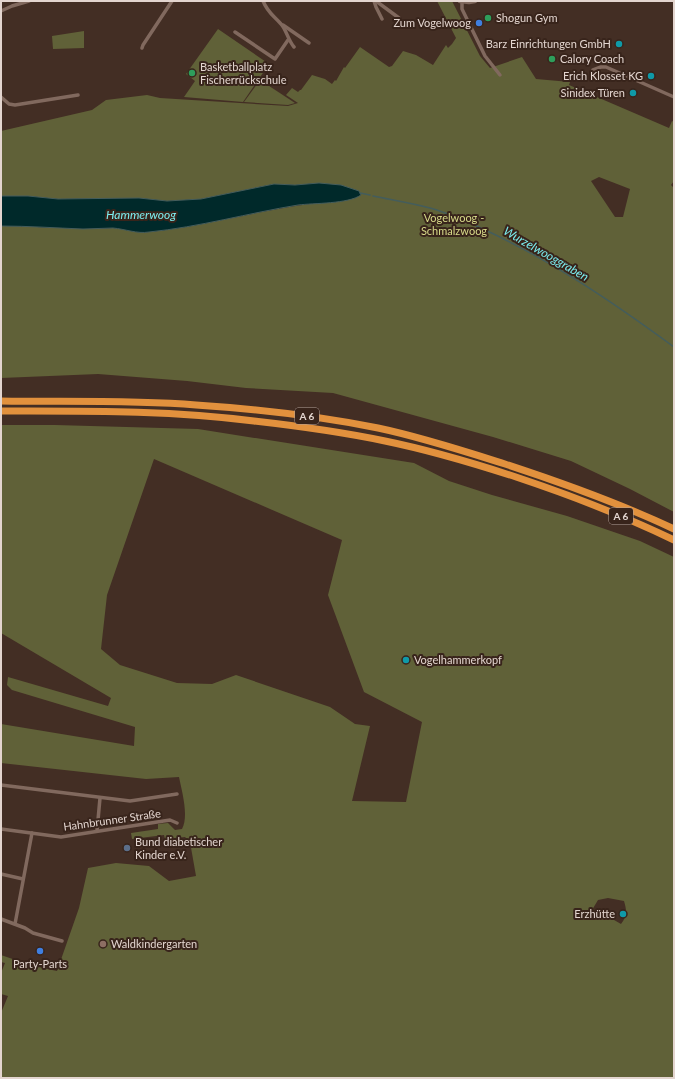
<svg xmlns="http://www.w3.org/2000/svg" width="675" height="1079" viewBox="0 0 675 1079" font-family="Lato,sans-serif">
  <rect width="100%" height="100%" fill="#432e24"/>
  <!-- green -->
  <g fill="#606138" fill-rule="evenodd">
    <path d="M437,1h15l28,55 10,12 32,-11 14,22 34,3 -1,3 100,43 3,-7 2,1v59l-3,4 3,3v324l-44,-23 -59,-28 -78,-24 -160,-44 -87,-5 -59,-7 -89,-7 -97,4v-152c27,0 55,2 82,3 10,0 20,-1 30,-1 13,1 24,6 36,4 65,-7 127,-27 192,-31l-22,-18 -24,2 -21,-1 -73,15 -34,2 -28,-3 -81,1 -30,-3h-27v-65l91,-21 14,-10 41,-5 13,3 128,8 10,-3 -12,-8 6,-7 6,4 2,-2h1l11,-15 13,4 7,5 3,-4 1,1 8,-14 1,1 15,-21 29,20 3,-1 11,-15 13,4 17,10 13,-20 2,3 4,-4 4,-6zM599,177l31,12 -7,28h-8l-24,-36z"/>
    <polygon points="218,29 269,64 243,102 184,97 195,81 186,74"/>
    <polygon points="84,31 84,48 53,49 52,36"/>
    <polygon points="260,80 295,103 288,105 244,102"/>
    <path d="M1,425h54l143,4 216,34 35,18 43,14 75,21 73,25 34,16v521h-673v-65l7,-17 -7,-2v-21l4,-10 -4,-1v-7l32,11 24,5 22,-63 9,-40 28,-5 33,3 20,15 27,-5 -6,-34 -5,-5 -20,2 -1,-4 -32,4 -1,-6 27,-4v-5l10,-1 7,7 7,-1c7,-13 0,-37 -3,-52l-33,2 -145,-16v-39l133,22 1,-19 -123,-37 -5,-5 1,-8 100,29 3,-8 -110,-65zM154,459l188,81 -14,55 36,97 58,30 -16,80 -54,-1 18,-75 -15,-2 -25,-17 -94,-32 -24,9 -35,-1 -57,-18 -19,-16 6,-54zM608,898l16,3c3,10 3,15 -3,23l-19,-11h-5l-5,-3 6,-10z"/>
  </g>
  <!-- water -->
  <path fill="#00292a" stroke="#445d5c" d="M319,183l22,2 18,6 2,4c-13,9 -47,8 -63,10 -49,8 -99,22 -149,27 -12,2 -24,-3 -36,-4 -10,0 -20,1 -30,1 -27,-1 -55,-3 -82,-3v-30h27l30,3 81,-1 28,3 34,-2 73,-15 21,1z"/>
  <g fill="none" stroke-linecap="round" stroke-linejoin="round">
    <!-- stream -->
    <g stroke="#445d5c" stroke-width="1.5">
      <polyline points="360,193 370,195"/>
      <path d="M373,196c19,4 38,7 57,12 18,5 36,13 53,21 68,31 131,74 191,118"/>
    </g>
    <!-- minor -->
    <g stroke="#81695e" stroke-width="3.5">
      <path d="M263,1c5,12 10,14 18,23 5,5 7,16 13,23"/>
      <polyline points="374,1 376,7 382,19"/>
      <polyline points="376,1 399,18"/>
      <polyline points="462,2 462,9 485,56 500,75"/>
      <polyline points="1,11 12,6 29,1"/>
      <polyline points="283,25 309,43"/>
      <polyline points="235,32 275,59 288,40"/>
      <polyline points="142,48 143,45 172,1"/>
      <polyline points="593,70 601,67 606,67 674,97"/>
      <polyline points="1,97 9,104 15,105 78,95"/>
      <polyline points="1,785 130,801 177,794"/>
      <polyline points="1,829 61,837 170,820 177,823"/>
      <polyline points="97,831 100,798"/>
      <polyline points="1,874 23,879"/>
      <polyline points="1,919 25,928 33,933 62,941"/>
      <polyline points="15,924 32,833"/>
    </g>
    <!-- tertiary -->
    <polyline stroke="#81695e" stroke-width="4.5" points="460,1 469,2 475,1"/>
    <!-- motorway -->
    <g stroke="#e2913d" stroke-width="7">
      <path d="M1,401c65,1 130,-1 195,4 61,4 122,11 182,23 43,9 86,23 127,36 58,19 114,39 169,65"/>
      <path d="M1,411c85,0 169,-1 253,10 44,5 88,11 131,20 44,9 88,22 131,36 54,18 106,38 158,63"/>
    </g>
  </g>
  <!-- markers -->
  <g fill="#2e9e5b" stroke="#38241b" stroke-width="1.5">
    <circle cx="488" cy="18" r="4"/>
    <circle cx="552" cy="59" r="4"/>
    <circle cx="192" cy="73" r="4"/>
  </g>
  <g fill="#3f7fe0" stroke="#38241b" stroke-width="1.5">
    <circle cx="479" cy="23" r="4"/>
    <circle cx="40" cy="951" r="4"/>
  </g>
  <g fill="#0f9aa8" stroke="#38241b" stroke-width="1.5">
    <circle cx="619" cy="44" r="4"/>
    <circle cx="651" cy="76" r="4"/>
    <circle cx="633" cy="93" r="4"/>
    <circle cx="406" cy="660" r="4"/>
    <circle cx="623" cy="914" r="4"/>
  </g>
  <circle fill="#5c6f8a" stroke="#38241b" stroke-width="1.5" cx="127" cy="848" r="4"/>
  <circle fill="#8d6e63" stroke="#38241b" stroke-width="1.5" cx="103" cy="944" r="4"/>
  <g text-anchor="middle" stroke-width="4" stroke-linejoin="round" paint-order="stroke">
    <!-- shield labels -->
    <g fill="#38241b" stroke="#b0a099" stroke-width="1">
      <rect x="295" y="408" width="24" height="16" rx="3"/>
      <rect x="609" y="508" width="24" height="16" rx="3"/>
    </g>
    <g font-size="10" font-weight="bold" fill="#e3d5cf">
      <text x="307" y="420">A 6</text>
      <text x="621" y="520">A 6</text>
    </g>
    <!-- poi labels -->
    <g font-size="11" fill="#e3d5cf" stroke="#38241b" text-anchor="start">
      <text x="496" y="22">Shogun Gym</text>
      <text x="471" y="27" text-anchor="end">Zum Vogelwoog</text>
      <text x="611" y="48" text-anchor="end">Barz Einrichtungen GmbH</text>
      <text x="560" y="63">Calory Coach</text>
      <text x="200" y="71">Basketballplatz<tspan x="200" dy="13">Fischerrückschule</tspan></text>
      <text x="643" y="80" text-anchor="end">Erich Klosset KG</text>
      <text x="625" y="97" text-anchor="end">Sinidex Türen</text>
      <text x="414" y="664">Vogelhammerkopf</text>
      <text x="135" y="846">Bund diabetischer<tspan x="135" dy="13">Kinder e.V.</tspan></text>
      <text x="615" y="918" text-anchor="end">Erzhütte</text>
      <text x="111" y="948">Waldkindergarten</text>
      <text x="40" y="968" text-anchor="middle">Party-Parts</text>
    </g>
    <!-- park labels -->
    <g font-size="11" fill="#d7da89" stroke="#38241b">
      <text x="454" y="222">Vogelwoog -<tspan x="454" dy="13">Schmalzwoog</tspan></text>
    </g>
    <!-- street labels -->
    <g font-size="11" fill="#e3d5cf" stroke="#38241b">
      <text transform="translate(112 820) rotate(-8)" y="4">Hahnbrunner Straße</text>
    </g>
    <!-- water labels -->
    <g font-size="12" font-style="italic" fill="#7bedef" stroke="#38241b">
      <text x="141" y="219">Hammerwoog</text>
      <text transform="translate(546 254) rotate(30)" y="4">Wurzelwooggraben</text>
    </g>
  </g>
  <!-- border -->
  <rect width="675" height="1079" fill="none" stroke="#e3d5cf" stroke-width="4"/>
</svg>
